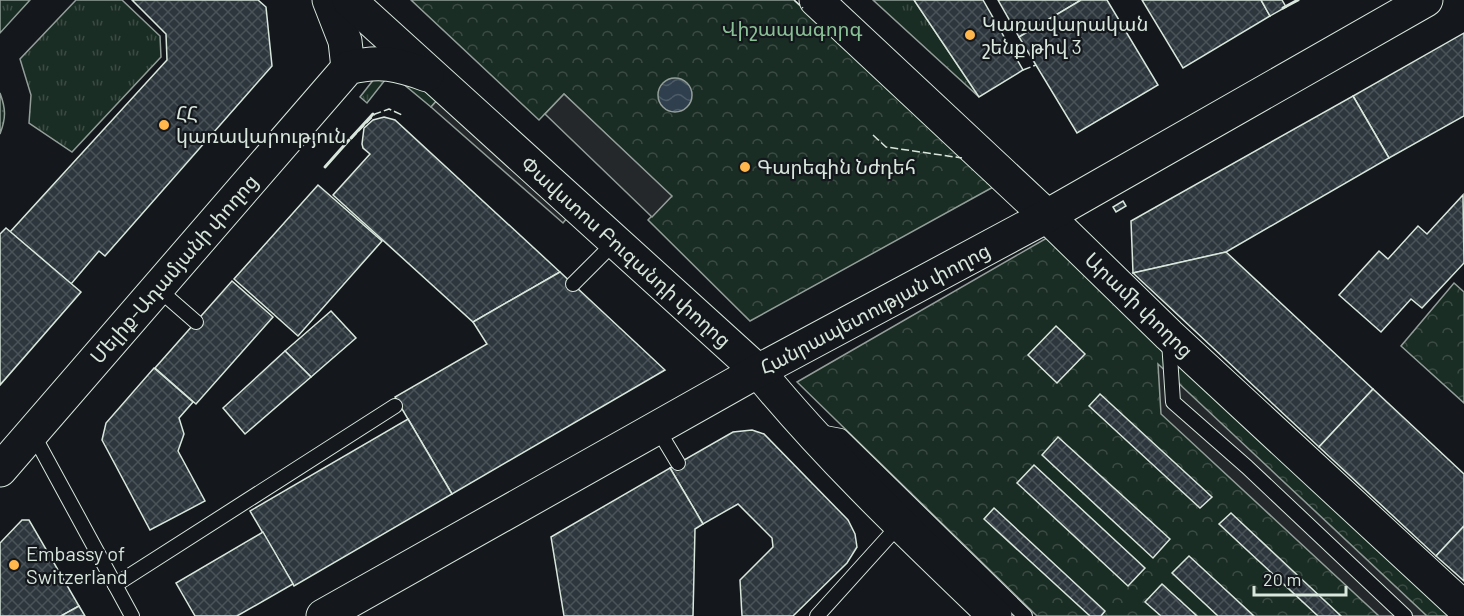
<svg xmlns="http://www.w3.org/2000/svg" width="1464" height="616" viewBox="0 0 1464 616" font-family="Barlow,'Noto Sans Armenian',sans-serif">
  <defs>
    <pattern id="grass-tufts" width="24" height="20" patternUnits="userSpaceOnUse" patternTransform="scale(1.5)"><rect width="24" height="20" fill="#1a2d24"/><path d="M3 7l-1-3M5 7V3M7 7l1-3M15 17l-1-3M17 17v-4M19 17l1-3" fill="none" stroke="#3b4b43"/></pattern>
    <pattern id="park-crowns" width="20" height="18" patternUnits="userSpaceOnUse" patternTransform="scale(1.5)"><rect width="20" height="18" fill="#1a2d24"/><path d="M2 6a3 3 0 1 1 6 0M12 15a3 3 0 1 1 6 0" fill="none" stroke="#3b4b43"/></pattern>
    <pattern id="garden-dots" width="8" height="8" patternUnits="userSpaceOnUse" patternTransform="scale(1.5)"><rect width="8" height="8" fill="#1a2d24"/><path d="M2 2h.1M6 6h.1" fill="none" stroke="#3b4b43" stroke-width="1.8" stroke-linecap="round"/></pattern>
    <pattern id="water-waves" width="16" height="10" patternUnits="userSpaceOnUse" patternTransform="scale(1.5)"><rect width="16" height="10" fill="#2f3f4d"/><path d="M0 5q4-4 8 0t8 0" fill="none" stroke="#4c5b66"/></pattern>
    <pattern id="building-cross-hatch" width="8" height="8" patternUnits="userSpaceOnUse" patternTransform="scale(1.5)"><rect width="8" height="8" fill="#2c363c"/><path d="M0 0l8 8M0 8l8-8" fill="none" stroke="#4a5358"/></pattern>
  </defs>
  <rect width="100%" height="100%" fill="#14181c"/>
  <!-- grass -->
  <g fill="url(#grass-tufts)" stroke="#939e99" stroke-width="1.5">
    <polygon points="0,0 30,0 0,33"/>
    <polygon points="76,0 122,0 160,36 161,57 72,152 29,123 31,95 20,59"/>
    <polygon points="873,0 914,0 979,97"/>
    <polygon points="392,69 439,98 431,107 402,83 385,80 367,103 360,97 378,74"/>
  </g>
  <!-- park -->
  <g fill="url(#park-crowns)" stroke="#939e99" stroke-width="1.5">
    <polygon points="411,0 794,0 995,186 750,321 648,220 671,196 564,94 539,120"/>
    <polygon points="1052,235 1457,616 1037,616 797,382"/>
    <polygon points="1454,283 1464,292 1464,403 1401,346"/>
  </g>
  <!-- garden -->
  <path fill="url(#garden-dots)" stroke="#939e99" stroke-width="1.5" d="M0,93c6,16 6,25 0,41z"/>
  <!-- parking -->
  <g fill="#24282b" stroke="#939e99" stroke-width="1.5">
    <polygon points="564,94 672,196 652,217 545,114"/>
    <polygon points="439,98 571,213 563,223 431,107"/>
    <polygon points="1158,364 1427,616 1379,616 1161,414"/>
  </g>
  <!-- water -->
  <circle fill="url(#water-waves)" stroke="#939e99" stroke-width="1.5" cx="675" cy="95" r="17"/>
  <!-- building -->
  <g fill="url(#building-cross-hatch)" stroke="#d8e6dc" stroke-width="1.5">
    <polygon points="132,0 258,0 266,7 272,66 105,256 99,251 71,284 10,232 167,60 166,34"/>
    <polygon points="914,0 983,0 1023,70 979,97"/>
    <polygon points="998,0 1081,0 1019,37"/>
    <polygon points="1081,0 1107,0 1158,85 1077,133 1019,37"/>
    <polygon points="1142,0 1261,0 1270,16 1183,68"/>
    <polygon points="1261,0 1282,0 1286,7 1270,16"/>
    <polygon points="1464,33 1464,116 1389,158 1353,96"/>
    <polygon points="1353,96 1389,158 1226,252 1133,273 1131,221"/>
    <polygon points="384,117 395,120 560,272 473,322 333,195 370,154 363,148 362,144 364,128 373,120"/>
    <polygon points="318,185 382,241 298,336 234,279"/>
    <polygon points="1463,195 1464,263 1422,308 1411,299 1381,332 1339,295 1379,251 1388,259 1418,226 1427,234"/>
    <polygon points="1123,201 1126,206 1116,212 1113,207"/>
    <polygon points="6,228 81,292 0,385 0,234"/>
    <polygon points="1226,252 1373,389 1319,447 1133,273"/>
    <polygon points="560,272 665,370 452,494 395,397 487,344 473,322"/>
    <polygon points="232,281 273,317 196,404 155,368"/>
    <polygon points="331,311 356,338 311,377 285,351"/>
    <polygon points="1056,326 1085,354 1057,383 1028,355"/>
    <polygon points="285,351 311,377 245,434 223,408"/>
    <polygon points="154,368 193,402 179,418 184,434 178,451 205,501 150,530 102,440 106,423"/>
    <polygon points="1373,389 1464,474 1464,526 1436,556 1319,447"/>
    <polygon points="1100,394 1212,497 1200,508 1089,406"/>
    <polygon points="408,419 452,494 294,586 250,511"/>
    <polygon points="752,430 764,434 848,520 855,534 857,547 847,563 793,616 742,616 740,580 773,547 772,538 738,504 703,524 670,468 733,432"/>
    <polygon points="1058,437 1170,539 1153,558 1042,455"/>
    <polygon points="1034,465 1145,568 1128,586 1017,483"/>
    <polygon points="670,468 703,524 695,529 693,616 564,616 551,537"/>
    <polygon points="994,508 1105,611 1101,616 1090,616 984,519"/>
    <polygon points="1231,513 1341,616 1318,616 1219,524"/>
    <polygon points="22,520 29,520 79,606 61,616 0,616 0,543"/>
    <polygon points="1464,526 1464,581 1436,556"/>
    <polygon points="263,532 293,584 237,616 195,616 176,583"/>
    <polygon points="1189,556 1254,616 1218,616 1172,573"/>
    <polygon points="1162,584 1197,616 1161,616 1145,602"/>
    <polygon points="79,606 85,616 61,616"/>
  </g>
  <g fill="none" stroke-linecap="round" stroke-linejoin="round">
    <defs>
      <g id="lane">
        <polyline points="573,284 615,242"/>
        <polyline points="157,288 196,322"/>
        <polyline points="1169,341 1173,402 1247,467 1405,616"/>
        <polyline points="657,428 678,463"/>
        <polyline points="820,432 841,436 1025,616"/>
        <polyline points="33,434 132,616"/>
        <polyline points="115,585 395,406"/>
        <polyline points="817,616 900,524"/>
      </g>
      <g id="secondary">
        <polyline points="329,0 345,41 348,68"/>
        <path d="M349,0l409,371c72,88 155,166 237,245"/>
        <polyline points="816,0 1047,216 1169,335 1464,608"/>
        <path d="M0,470l348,-402c31,-8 50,-4 79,7"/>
        <polyline points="323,616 758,371 1047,216 1426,0"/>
      </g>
    </defs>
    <!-- lane casing -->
    <use href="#lane" stroke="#d8e6dc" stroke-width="16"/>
    <!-- secondary casing -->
    <use href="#secondary" stroke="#d8e6dc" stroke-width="35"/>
    <!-- lane -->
    <use href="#lane" stroke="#14181c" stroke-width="14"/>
    <!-- secondary -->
    <use href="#secondary" stroke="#14181c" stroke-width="33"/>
    <!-- fence -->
    <g stroke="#d8e6dc" stroke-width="1.5" stroke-dasharray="8 3" stroke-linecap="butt">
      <polyline points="794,0 803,8"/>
      <polyline points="1023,70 1036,65"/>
      <polyline points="873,135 886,147 962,158"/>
      <polyline points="351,139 375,114 389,109 402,115"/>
    </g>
    <!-- wall -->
    <g stroke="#d8e6dc" stroke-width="3">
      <polyline points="1283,8 1298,0"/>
      <polyline points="351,138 373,114"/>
      <polyline points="325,167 349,140"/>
    </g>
  </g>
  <!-- markers -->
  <g fill="#ffb74d" stroke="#14181c" stroke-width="2">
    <circle cx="970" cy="35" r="6"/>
    <circle cx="164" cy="125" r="6"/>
    <circle cx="745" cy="167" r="6"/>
    <circle cx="14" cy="565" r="6"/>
  </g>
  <g text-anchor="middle" stroke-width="4.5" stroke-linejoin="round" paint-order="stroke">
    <!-- poi labels -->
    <g font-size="20" fill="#d8e6dc" stroke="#14181c" text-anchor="start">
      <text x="982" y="31">Կառավարական<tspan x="982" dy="23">շենք թիվ 3</tspan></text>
      <text x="176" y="120">ՀՀ<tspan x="176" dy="23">կառավարություն</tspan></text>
      <text x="757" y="174">Գարեգին Նժդեհ</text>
      <text x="26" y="561">Embassy of<tspan x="26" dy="23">Switzerland</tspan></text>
    </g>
    <!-- park labels -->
    <g font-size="20" fill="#8ac095" stroke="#14181c">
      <text x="792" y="36">Վիշապագորգ</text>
    </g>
    <!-- street labels -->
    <g font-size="20" fill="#d8e6dc" stroke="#14181c">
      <text transform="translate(626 252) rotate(42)" y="7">Փավստոս Բուզանդի փողոց</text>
      <text transform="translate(174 269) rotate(-49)" y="7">Մելիք-Ադամյանի փողոց</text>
      <text transform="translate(1139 305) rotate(44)" y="7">Արամի փողոց</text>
      <text transform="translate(875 309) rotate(-28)" y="7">Հանրապետության փողոց</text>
    </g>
  </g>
  <!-- scale -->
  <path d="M1254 586v9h92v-9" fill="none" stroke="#d8e6dc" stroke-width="3"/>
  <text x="1263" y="586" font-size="18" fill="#d8e6dc" stroke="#14181c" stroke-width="4.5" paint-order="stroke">20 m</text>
</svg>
